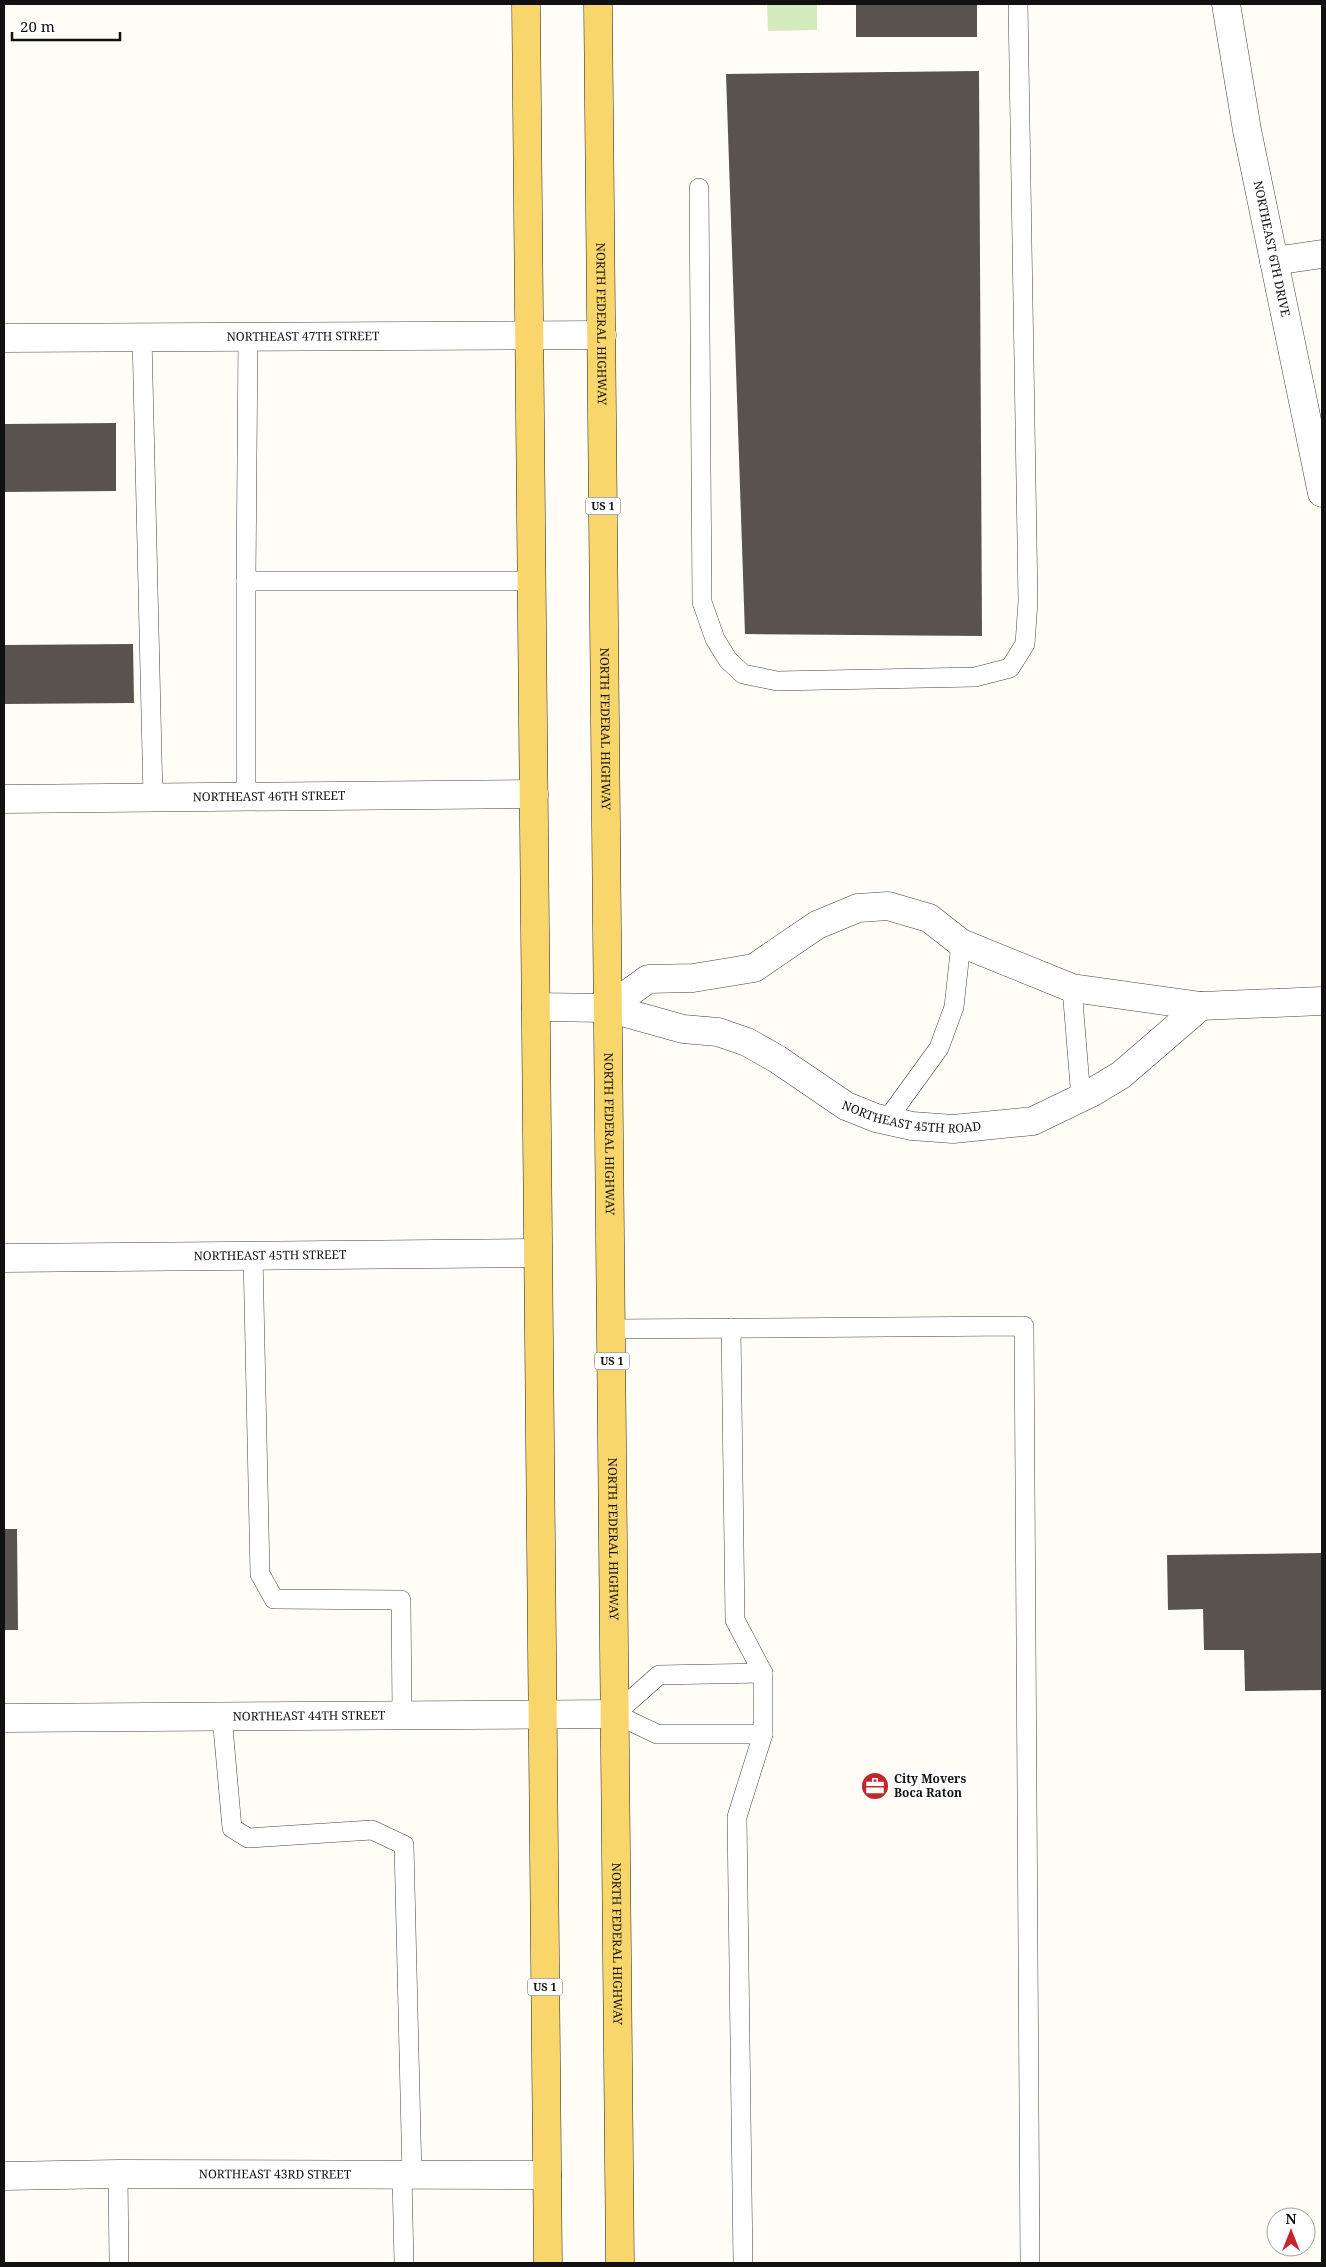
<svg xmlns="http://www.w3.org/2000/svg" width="1326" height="2267" viewBox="0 0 1326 2267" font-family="'Noto Serif',serif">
  <rect width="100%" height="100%" fill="#fffdf5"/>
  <!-- green -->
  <polygon fill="#d5ebbd" points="767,4 817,4 817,30 768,31"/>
  <!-- building -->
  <g fill="#5a524d">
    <rect x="856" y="4" width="121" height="33"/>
    <polygon points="979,71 982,636 745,634 726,74"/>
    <polygon points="116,423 116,491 4,492 4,424"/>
    <polygon points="133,644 134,703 4,704 4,645"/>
    <polygon points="4,1529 17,1529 18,1630 4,1630"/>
    <polygon points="1322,1553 1322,1690 1245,1691 1244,1650 1204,1650 1203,1609 1168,1610 1167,1555"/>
  </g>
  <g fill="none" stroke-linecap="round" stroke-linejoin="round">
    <defs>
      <g id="lane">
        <polyline points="699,188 702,602 715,639 728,660 743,674 777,681 975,677 1010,668 1025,644 1028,601 1018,4"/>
        <polyline points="142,337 153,797"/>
        <polyline points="246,581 248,336"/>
        <polyline points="246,797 246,581 532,581"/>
        <polyline points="1072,988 1081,1098"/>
        <polyline points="886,1121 939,1048 954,1007 961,943"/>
        <polyline points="253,1255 260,1574 274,1599 401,1600 402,1715"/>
        <polyline points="731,1328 735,1620 763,1673 763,1734 737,1817 743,2263"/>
        <polyline points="611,1329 1024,1326 1030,2263"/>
        <polyline points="763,1673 659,1675 615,1714 657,1734 763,1734"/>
        <polyline points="222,1716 232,1828 248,1838 372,1830 404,1845 412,2176"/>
        <polyline points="118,2174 119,2263"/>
        <polyline points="402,2176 404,2263"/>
      </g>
      <g id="street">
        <path id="s1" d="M1226,4l21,126 75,363"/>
        <polyline points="1274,261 1322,254"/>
        <path id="s2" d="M4,338l598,-3"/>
        <path id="s3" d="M4,799l530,-5"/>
        <path id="s4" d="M536,1007l72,1 75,21 35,3 29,10 30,17 69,47 30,12 36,8 41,3 80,-8 58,-28 30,-18 80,-69"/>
        <polyline points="608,1008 648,979 693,978 754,968 817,925 858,908 888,906 929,918 961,943 1072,988 1201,1006 1322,1001"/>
        <path id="s5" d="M4,1258l533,-5"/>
        <path id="s6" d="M4,1718l611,-4"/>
        <path id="s7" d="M4,2176l114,-2 429,1"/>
      </g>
      <g id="primary">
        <polyline points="526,4 548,2263"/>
        <path id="s8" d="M598,4l22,2259"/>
      </g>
    </defs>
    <!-- lane casing -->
    <use href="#lane" stroke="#444" stroke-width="20"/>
    <!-- street casing -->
    <use href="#street" stroke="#444" stroke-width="29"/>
    <!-- primary casing -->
    <use href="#primary" stroke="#222" stroke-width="29"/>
    <!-- lane -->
    <use href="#lane" stroke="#fff" stroke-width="19"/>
    <!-- street -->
    <use href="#street" stroke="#fff" stroke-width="28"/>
    <!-- primary -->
    <use href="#primary" stroke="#f9d66b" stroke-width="28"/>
  </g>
  <!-- icons -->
  <defs>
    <symbol id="office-disc" viewBox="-11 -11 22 22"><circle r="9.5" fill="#c4262e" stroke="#fff"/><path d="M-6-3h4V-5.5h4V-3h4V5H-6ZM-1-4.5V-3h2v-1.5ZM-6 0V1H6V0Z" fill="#fff"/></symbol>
  </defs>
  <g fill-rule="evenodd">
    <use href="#office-disc" x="859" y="1770" width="32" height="32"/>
  </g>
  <g text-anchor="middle" stroke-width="5" stroke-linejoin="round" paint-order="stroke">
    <!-- shield labels -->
    <g fill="#fff" stroke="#585858" stroke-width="1">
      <rect x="585.5" y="497.5" width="35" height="17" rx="4"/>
      <rect x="594.5" y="1352.5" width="35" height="17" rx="4"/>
      <rect x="527.5" y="1978.5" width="35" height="17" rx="4"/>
    </g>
    <g font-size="11" font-weight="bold" fill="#111">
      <text x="603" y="510">US 1</text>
      <text x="612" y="1365">US 1</text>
      <text x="545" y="1991">US 1</text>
    </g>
    <!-- street labels -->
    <g font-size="12" fill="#111" stroke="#fff">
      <text dy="4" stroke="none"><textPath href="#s1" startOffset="249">NORTHEAST 6TH DRIVE</textPath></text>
      <text dy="4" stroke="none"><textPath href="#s8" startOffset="320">NORTH FEDERAL HIGHWAY</textPath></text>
      <text dy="4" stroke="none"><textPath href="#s2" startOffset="299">NORTHEAST 47TH STREET</textPath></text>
      <text dy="4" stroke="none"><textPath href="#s8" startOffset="725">NORTH FEDERAL HIGHWAY</textPath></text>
      <text dy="4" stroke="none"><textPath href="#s3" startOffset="265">NORTHEAST 46TH STREET</textPath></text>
      <text dy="4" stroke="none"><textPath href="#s4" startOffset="401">NORTHEAST 45TH ROAD</textPath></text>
      <text dy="4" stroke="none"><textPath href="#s8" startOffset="1130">NORTH FEDERAL HIGHWAY</textPath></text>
      <text dy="4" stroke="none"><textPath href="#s5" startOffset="266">NORTHEAST 45TH STREET</textPath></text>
      <text dy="4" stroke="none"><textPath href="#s8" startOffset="1535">NORTH FEDERAL HIGHWAY</textPath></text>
      <text dy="4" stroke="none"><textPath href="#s6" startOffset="305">NORTHEAST 44TH STREET</textPath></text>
      <text dy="4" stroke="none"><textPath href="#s8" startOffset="1940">NORTH FEDERAL HIGHWAY</textPath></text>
      <text dy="4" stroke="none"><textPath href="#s7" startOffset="271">NORTHEAST 43RD STREET</textPath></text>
    </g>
    <!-- poi labels -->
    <g font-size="12" font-weight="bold" fill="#111" stroke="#fff" text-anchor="start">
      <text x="894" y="1783">City Movers<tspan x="894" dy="14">Boca Raton</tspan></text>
    </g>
  </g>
  <!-- border -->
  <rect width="1326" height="2267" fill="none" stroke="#111111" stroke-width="10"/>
  <!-- north arrow -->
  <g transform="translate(1291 2232)"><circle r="24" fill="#ffffff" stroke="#a0a0a0"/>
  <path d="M0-4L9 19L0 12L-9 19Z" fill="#c4262e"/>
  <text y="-8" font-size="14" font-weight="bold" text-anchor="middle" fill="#111111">N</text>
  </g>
  <!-- scale -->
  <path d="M12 32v8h108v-8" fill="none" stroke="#111111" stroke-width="2.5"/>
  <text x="20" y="32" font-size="15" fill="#111111" stroke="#ffffff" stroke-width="4" paint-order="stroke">20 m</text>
</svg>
